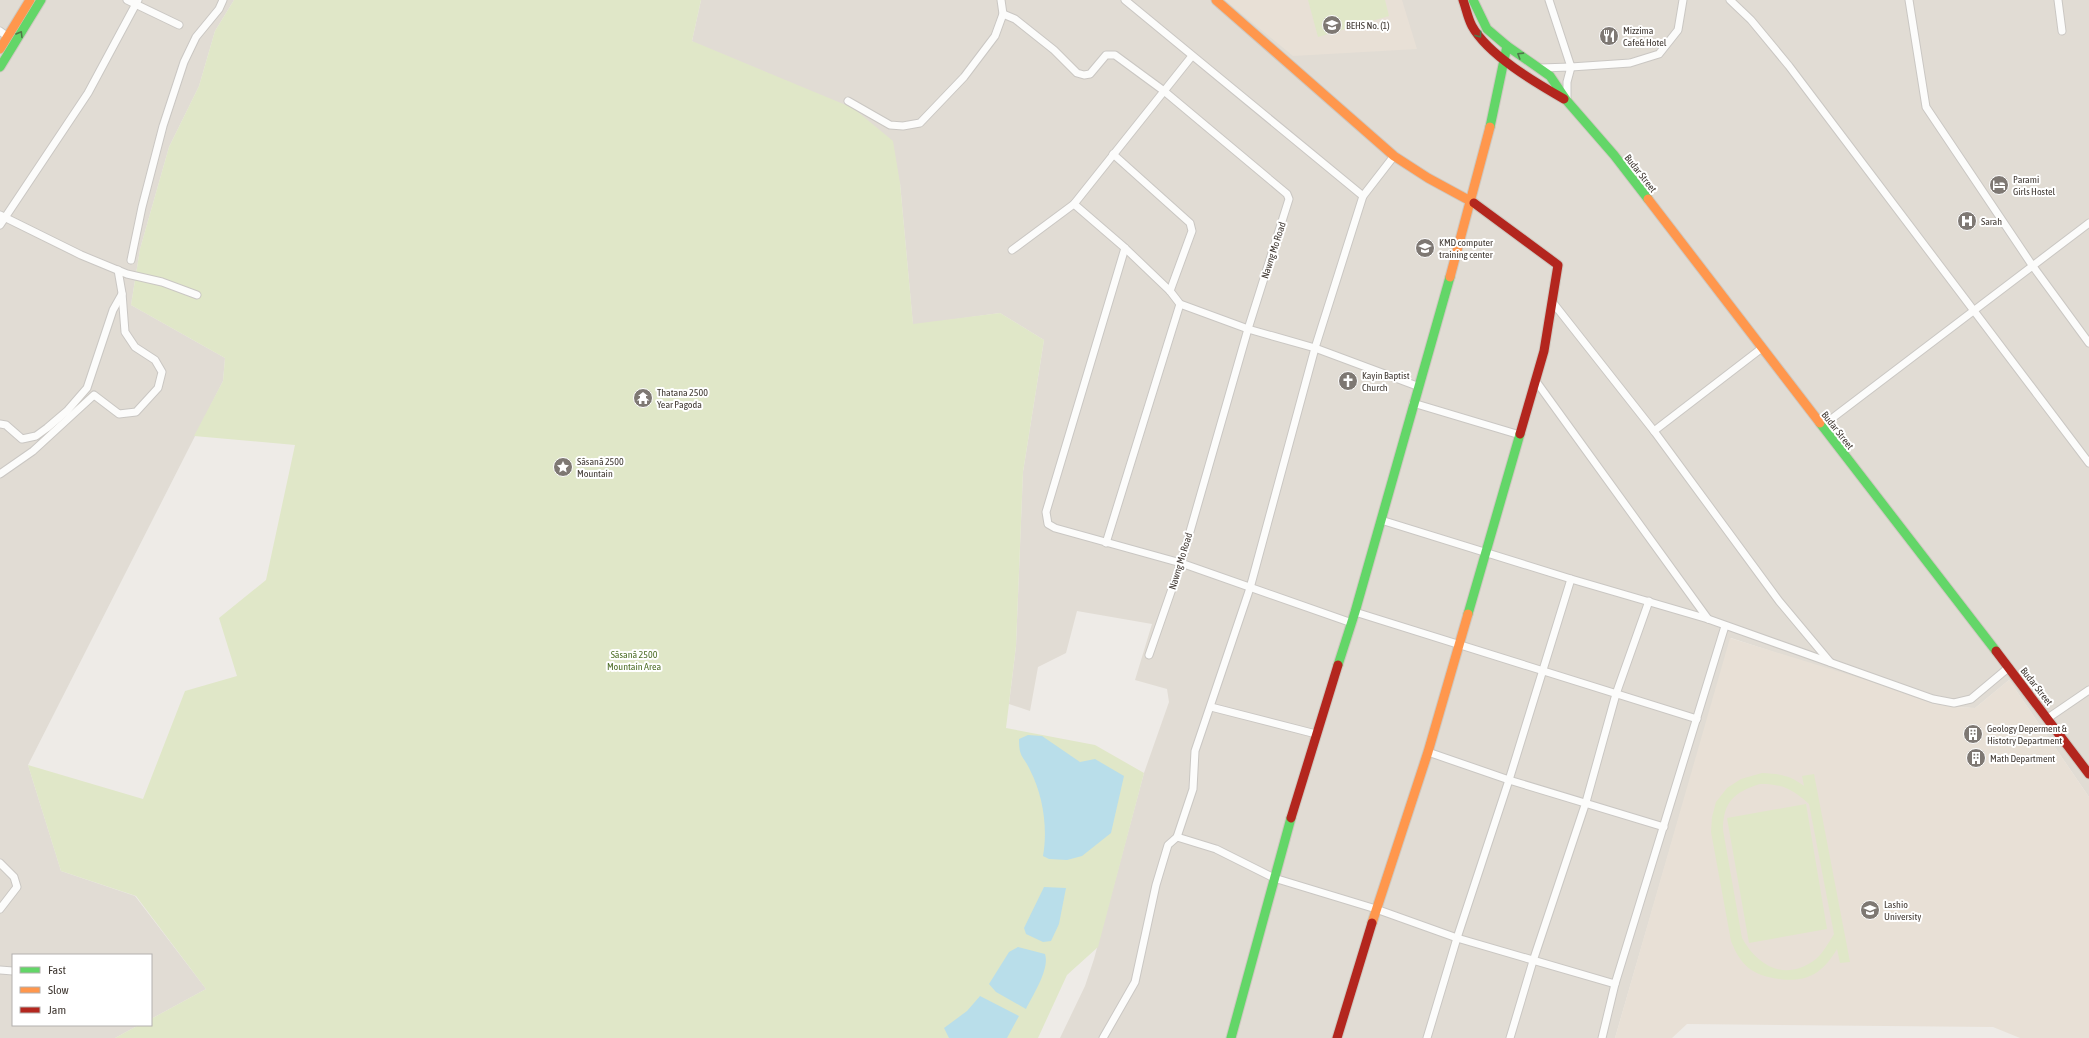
<svg xmlns="http://www.w3.org/2000/svg" width="2089" height="1038" viewBox="0 0 2089 1038" font-family="'Asap Condensed',sans-serif">
  <rect width="100%" height="100%" fill="#eeebe7"/>
  <!-- residential -->
  <g fill="#e1dcd4">
    <polygon points="0,0 234,0 215,31 199,86 169,147 140,249 131,305 225,358 223,381 28,765 61,871 135,896 206,989 151,1019 151,955 13,955 13,1025 139,1025 115,1038 0,1038"/>
    <polygon points="701,0 2089,0 2089,797 2009,680 1975,708 1954,707 1933,704 1731,638 1615,1038 1060,1038 1085,986 1094,959 1144,773 1169,702 1167,689 1135,680 1152,624 1077,611 1066,653 1038,667 1030,711 1009,704 1016,646 1023,472 1044,340 1000,313 913,325 900,183 692,41"/>
  </g>
  <!-- education -->
  <g fill="#e8e0d6">
    <polygon points="1225,0 1402,0 1417,49 1293,56"/>
    <polygon points="1730,638 1866,680 1933,704 1954,707 1975,708 2009,680 2089,797 2089,1038 2020,1038 1993,1027 1687,1024 1672,1038 1615,1038"/>
  </g>
  <!-- green -->
  <g fill="#e0e7c8" fill-rule="evenodd">
    <polygon points="234,0 701,0 692,41 853,108 893,141 900,183 913,324 1000,313 1044,340 1023,472 1016,646 1006,728 1095,745 1144,773 1098,947 1067,975 1038,1038 115,1038 139,1025 151,1025 151,1019 206,989 136,896 61,871 28,765 143,799 185,691 237,676 219,618 266,580 295,445 194,436 223,381 225,358 131,305 140,249 169,147 199,86 215,31"/>
    <polygon points="1308,0 1385,0 1389,16 1318,37"/>
    <path d="M1762,773c18,1 28,2 42,13l-2,-10 12,-2 36,188 -10,1 -3,-14c-14,24 -30,34 -58,30 -27,-4 -38,-13 -48,-38l-20,-109 1,-15 4,-15 11,-14 14,-9zM1760,784c23,0 32,5 49,20l25,130c-5,8 -11,19 -18,25 -30,23 -58,8 -74,-21l-19,-108c0,-28 11,-38 37,-46z"/>
    <polygon points="1806,804 1827,929 1749,943 1727,818"/>
  </g>
  <!-- water -->
  <g fill="#b9deea">
    <path d="M1028,735l14,1 38,26 15,-3 29,17 -13,57 -29,23 -15,4 -18,-1 -6,-3c5,-28 0,-61 -13,-86 -7,-15 -11,-12 -11,-31z"/>
    <polygon points="1044,887 1066,888 1059,924 1051,941 1043,942 1026,934 1024,928"/>
    <path d="M1018,947l27,7c5,15 -12,41 -19,55l-30,-17 -7,-8 20,-32z"/>
    <polygon points="980,996 1019,1016 1007,1038 949,1038 944,1028 967,1011"/>
  </g>
  <g fill="none" stroke-linecap="round" stroke-linejoin="round">
    <defs>
      <g id="street">
        <polyline points="127,0 179,25"/>
        <polyline points="1549,0 1571,67 1630,63 1659,54 1678,30 1683,0"/>
        <polyline points="1730,0 1751,20 1789,66 2089,463"/>
        <polyline points="1909,0 1926,107 2032,265 2089,343"/>
        <polyline points="2058,0 2062,31"/>
        <polyline points="1003,14 1015,19 1054,50 1077,73 1084,75 1090,74 1106,55 1115,55 1164,91 1287,194 1289,199 1248,329 1181,563 1149,655"/>
        <polyline points="0,31 8,37"/>
        <polyline points="1540,68 1571,67 1567,82 1567,101"/>
        <polyline points="848,101 890,125 903,126 920,123 964,77 995,36 1003,14 1001,0"/>
        <polyline points="1113,154 1190,223 1192,231 1170,291"/>
        <polyline points="1363,196 1394,156"/>
        <polyline points="1074,204 1125,248 1170,291 1180,304 1248,329 1315,348 1417,386"/>
        <polyline points="0,215 81,255 127,274 162,282 197,295"/>
        <polyline points="0,225 88,93 138,0"/>
        <polyline points="1125,248 1046,512 1048,524 1055,528 1181,563 1352,623"/>
        <polyline points="1012,250 1074,204 1192,56"/>
        <polyline points="131,260 142,207 163,126 184,62 196,37 219,9 223,0"/>
        <polyline points="1554,304 1654,431 1779,601 1830,662"/>
        <polyline points="1538,384 1708,619"/>
        <polyline points="1413,403 1520,435"/>
        <polyline points="0,424 6,425 22,439 36,436 47,428 67,411 87,388 113,310 122,294"/>
        <polyline points="1822,426 2089,223"/>
        <polyline points="1654,431 1762,348"/>
        <polyline points="0,474 33,451 94,395 119,414 136,412 158,388 162,372 155,360 135,347 125,332 122,293 118,270"/>
        <polyline points="1381,520 1571,579 1708,619 1933,699 1954,703 1971,699 2008,668"/>
        <polyline points="1106,543 1180,304"/>
        <polyline points="1355,612 1697,719"/>
        <polyline points="1211,707 1316,734"/>
        <polyline points="2048,718 2089,690"/>
        <polyline points="1428,752 1509,780 1664,827"/>
        <polyline points="1177,837 1216,849 1274,878 1376,909 1457,938 1615,984 1725,626"/>
        <polyline points="0,863 14,877 17,887 0,909"/>
        <polyline points="0,970 13,971"/>
        <polyline points="1103,1038 1135,982 1156,885 1168,845 1177,837 1193,789 1195,751 1250,588 1315,348 1363,196 1125,0"/>
        <polyline points="1427,1038 1457,938 1509,780 1571,579"/>
        <polyline points="1510,1038 1533,961 1586,802 1616,694 1649,601"/>
        <polyline points="1602,1038 1615,984"/>
      </g>
      <g id="fast">
        <polyline points="1473,0 1487,29 1507,46 1550,76 1567,101 1614,155 1648,199"/>
        <polyline points="0,67 41,0"/>
        <polyline points="1490,127 1507,46"/>
        <polyline points="1820,423 1996,651"/>
        <polyline points="1468,614 1520,434"/>
        <polyline points="1338,665 1355,612 1450,277"/>
        <polyline points="1231,1038 1291,818"/>
      </g>
      <g id="slow">
        <polyline points="1216,0 1394,156 1428,178 1474,203"/>
        <polyline points="0,49 30,0"/>
        <polyline points="1648,199 1820,423"/>
        <polyline points="1450,277 1490,127"/>
        <polyline points="1372,923 1428,752 1468,614"/>
      </g>
      <g id="jam">
        <path d="M1463,0c3,8 5,19 9,26 16,29 64,57 92,73"/>
        <polyline points="1474,203 1558,265 1544,351 1520,434"/>
        <polyline points="1996,651 2089,774"/>
        <polyline points="1291,818 1338,665"/>
        <polyline points="1337,1038 1372,923"/>
      </g>
    </defs>
    <!-- street casing -->
    <use href="#street" stroke="#cac7c3" stroke-width="9"/>
    <!-- fast casing -->
    <use href="#fast" stroke="#cec8c0" stroke-width="11"/>
    <!-- slow casing -->
    <use href="#slow" stroke="#cec8c0" stroke-width="11"/>
    <!-- jam casing -->
    <use href="#jam" stroke="#cec8c0" stroke-width="11"/>
    <!-- street -->
    <use href="#street" stroke="#fcfcfb" stroke-width="7"/>
    <!-- fast -->
    <use href="#fast" stroke="#63d668" stroke-width="9"/>
    <!-- slow -->
    <use href="#slow" stroke="#ff974d" stroke-width="9"/>
    <!-- jam -->
    <use href="#jam" stroke="#b3261e" stroke-width="9"/>
  </g>
  <!-- one-way arrows -->
  <defs><path id="oneway-chevron" d="M-2-3.5L2.5 0L-2 3.5" fill="none" stroke-width="1.6" stroke-linecap="round" stroke-linejoin="round"/></defs>
  <g stroke="#4f7849">
    <use href="#oneway-chevron" transform="translate(20 34) rotate(-59)"/>
    <use href="#oneway-chevron" transform="translate(1479 35) rotate(54)"/>
    <use href="#oneway-chevron" transform="translate(1520 55) rotate(-148)"/>
  </g>
  <!-- icons -->
  <defs>
    <symbol id="school-disc" viewBox="-11 -11 22 22"><circle r="9.5" fill="#7e7873" stroke="#fff"/><path d="M0-5L7-2L0 1L-7-2ZM-4 1L0 2.5L4 1V4Q0 6-4 4Z" fill="#fff"/></symbol>
    <symbol id="restaurant-disc" viewBox="-11 -11 22 22"><circle r="9.5" fill="#7e7873" stroke="#fff"/><path d="M-5-6h1v4h1v-4h1v4h1v-4h1v5L-1.5 .5V6h-2V.5L-5-1ZM5-6V6H3V1.5H1.5Q1.5-4 5-6Z" fill="#fff"/></symbol>
    <symbol id="hotel-disc" viewBox="-11 -11 22 22"><circle r="9.5" fill="#7e7873" stroke="#fff"/><path d="M-6-4.5h1.5V1H6V5H4.5V3h-9V5H-6ZM-4 0a1.8 1.8 0 1 1 3.6 0ZM.5 0V-2.5h3Q6-2.5 6 0Z" fill="#fff"/></symbol>
    <symbol id="hospital-disc" viewBox="-11 -11 22 22"><circle r="9.5" fill="#7e7873" stroke="#fff"/><path d="M-5-5h3v3.5h4V-5h3V5h-3V1.5h-4V5h-3Z" fill="#fff"/></symbol>
    <symbol id="church-disc" viewBox="-11 -11 22 22"><circle r="9.5" fill="#7e7873" stroke="#fff"/><path d="M-1.2-6h2.4v3.5h3.3v2.4h-3.3V6h-2.4V-.1h-3.3v-2.4h3.3Z" fill="#fff"/></symbol>
    <symbol id="temple-disc" viewBox="-11 -11 22 22"><circle r="9.5" fill="#7e7873" stroke="#fff"/><path d="M0-6L5-2H3V0L6.5 2.5H4V6H1.5V3h-3V6H-4V2.5H-6.5L-3 0V-2H-5Z" fill="#fff"/></symbol>
    <symbol id="sight-disc" viewBox="-11 -11 22 22"><circle r="9.5" fill="#7e7873" stroke="#fff"/><path d="M0-6L1.8-2.2L6-1.7L2.9 1.2L3.7 5.4L0 3.3L-3.7 5.4L-2.9 1.2L-6-1.7L-1.8-2.2Z" fill="#fff"/></symbol>
    <symbol id="building-disc" viewBox="-11 -11 22 22"><circle r="9.5" fill="#7e7873" stroke="#fff"/><path d="M-4-6H4V6H1V3H-1V6H-4ZM-2.5-4.3h1.7v1.8h-1.7ZM.8-4.3h1.7v1.8H.8ZM-2.5-1h1.7V.8h-1.7ZM.8-1h1.7V.8H.8Z" fill="#fff"/></symbol>
    <symbol id="university-disc" viewBox="-11 -11 22 22"><circle r="9.5" fill="#7e7873" stroke="#fff"/><path d="M0-5L7-2L0 1L-7-2ZM-4 1L0 2.5L4 1V4Q0 6-4 4Z" fill="#fff"/></symbol>
  </defs>
  <g fill-rule="evenodd">
    <use href="#school-disc" x="1321" y="14" width="22" height="22"/>
    <use href="#restaurant-disc" x="1598" y="25" width="22" height="22"/>
    <use href="#hotel-disc" x="1988" y="174" width="22" height="22"/>
    <use href="#hospital-disc" x="1956" y="210" width="22" height="22"/>
    <use href="#school-disc" x="1414" y="237" width="22" height="22"/>
    <use href="#church-disc" x="1337" y="370" width="22" height="22"/>
    <use href="#temple-disc" x="632" y="387" width="22" height="22"/>
    <use href="#sight-disc" x="552" y="456" width="22" height="22"/>
    <use href="#building-disc" x="1962" y="723" width="22" height="22"/>
    <use href="#building-disc" x="1965" y="747" width="22" height="22"/>
    <use href="#university-disc" x="1859" y="899" width="22" height="22"/>
  </g>
  <g text-anchor="middle" stroke-width="4" stroke-linejoin="round" paint-order="stroke">
    <!-- poi labels -->
    <g font-size="10" fill="#423a34" stroke="#fff" text-anchor="start">
      <text x="1346" y="29">BEHS No. (1)</text>
      <text x="1623" y="34">Mizzima<tspan x="1623" dy="12">Cafe&amp; Hotel</tspan></text>
      <text x="2013" y="183">Parami<tspan x="2013" dy="12">Girls Hostel</tspan></text>
      <text x="1981" y="225">Sarah</text>
      <text x="1439" y="246">KMD computer<tspan x="1439" dy="12">training center</tspan></text>
      <text x="1362" y="379">Kayin Baptist<tspan x="1362" dy="12">Church</tspan></text>
      <text x="657" y="396">Thatana 2500<tspan x="657" dy="12">Year Pagoda</tspan></text>
      <text x="577" y="465">Sāsanā 2500<tspan x="577" dy="12">Mountain</tspan></text>
      <text x="1987" y="732">Geology Deperment &amp;<tspan x="1987" dy="12">Histotry Department</tspan></text>
      <text x="1990" y="762">Math Department</text>
      <text x="1884" y="908">Lashio<tspan x="1884" dy="12">University</tspan></text>
    </g>
    <!-- street labels -->
    <g font-size="10" fill="#423a34" stroke="#fff">
      <text transform="translate(1641 173) rotate(52)" y="4">Budar Street</text>
      <text transform="translate(1273 250) rotate(-72)" y="4">Nawng Mo Road</text>
      <text transform="translate(1838 430) rotate(52)" y="4">Budar Street</text>
      <text transform="translate(1180 561) rotate(-73)" y="4">Nawng Mo Road</text>
      <text transform="translate(2037 686) rotate(52)" y="4">Budar Street</text>
    </g>
    <!-- park labels -->
    <g font-size="10" fill="#50702b" stroke="#fff">
      <text x="634" y="658">Sāsanā 2500<tspan x="634" dy="12">Mountain Area</tspan></text>
    </g>
  </g>
  <!-- legend -->
  <rect x="12" y="954" width="140" height="72" fill="#ffffff" stroke="#b3b0ae"/>
  <rect x="20" y="967" width="20" height="6" fill="#63d668" stroke="#b3b0ae"/>
  <text x="48" y="974" font-size="12" fill="#423a34">Fast</text>
  <rect x="20" y="987" width="20" height="6" fill="#ff974d" stroke="#b3b0ae"/>
  <text x="48" y="994" font-size="12" fill="#423a34">Slow</text>
  <rect x="20" y="1007" width="20" height="6" fill="#b3261e" stroke="#b3b0ae"/>
  <text x="48" y="1014" font-size="12" fill="#423a34">Jam</text>
</svg>
